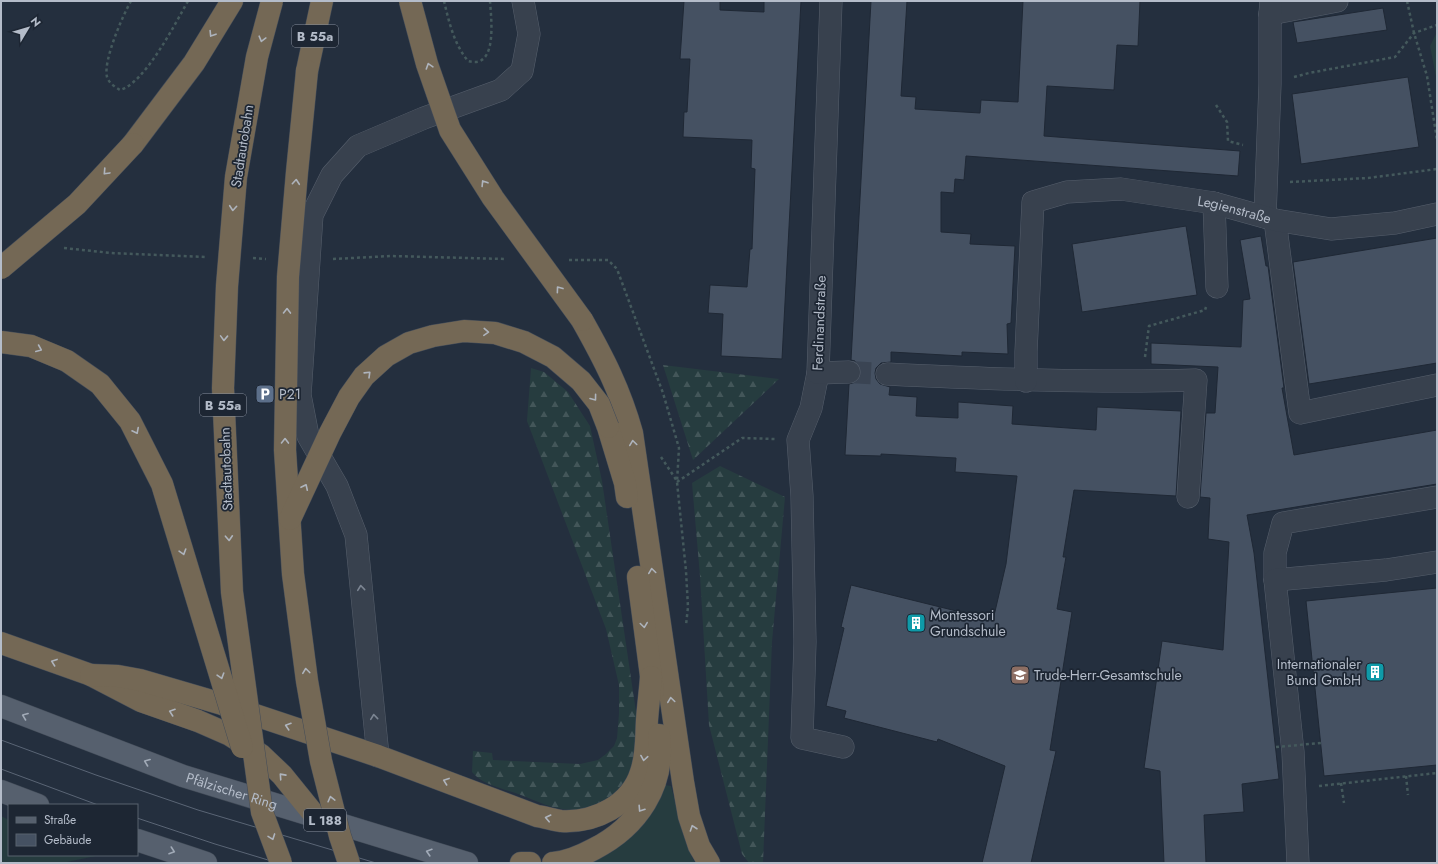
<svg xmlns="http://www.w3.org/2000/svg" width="1438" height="864" viewBox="0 0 1438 864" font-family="Jost,sans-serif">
  <defs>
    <pattern id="forest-firs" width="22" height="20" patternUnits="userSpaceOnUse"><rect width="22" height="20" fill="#263c3f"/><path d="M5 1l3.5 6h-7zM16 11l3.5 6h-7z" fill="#435659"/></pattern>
  </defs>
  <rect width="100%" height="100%" fill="#242f3e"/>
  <!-- grass -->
  <g fill="#263c3f">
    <polygon points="1437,32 1437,82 1430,46"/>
    <path d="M665,785l6,1c7,26 11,53 24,77h-105z"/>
    <polygon points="1,816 9,820 9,855 96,856 62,863 1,863"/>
  </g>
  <!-- forest -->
  <g fill="url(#forest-firs)">
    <polygon points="663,365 779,379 693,460"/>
    <path d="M531,368l13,4 24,20 22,34 12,55 34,231c0,7 2,16 2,24 -2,29 -13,57 -42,68 -9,4 -16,6 -26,6 -17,-1 -34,-9 -49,-15 -16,-6 -39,-10 -49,-23l1,-21 19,2 1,7 87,4 18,-4 8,-6 8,-8 3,-8 2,-24v-29l-13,-56 -79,-208z"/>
    <polygon points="720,466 785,497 772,642 763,863 749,863 742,854 709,725 700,576 692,483"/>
  </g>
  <!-- building -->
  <g fill="#455162" stroke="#1f2835">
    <polygon points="684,1 720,1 720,10 764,12 764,1 801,1 782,359 721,356 723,314 708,313 710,285 747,287 750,249 752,249 755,169 751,168 752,140 683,137 684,112 687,112 690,59 680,59"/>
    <polygon points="871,1 907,1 901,96 916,97 915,109 980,113 981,100 1018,102 1023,1 1140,1 1138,46 1117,45 1114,90 1047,86 1044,136 1240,151 1238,176 966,156 964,180 955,179 954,193 941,192 941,232 971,234 970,244 1015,246 1011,323 1007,324 1008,354 962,352 962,356 891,352 891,362 881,363 876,368 875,373 876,379 880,384 890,387 889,395 917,397 916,416 958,418 958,402 1013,406 1012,424 1096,430 1097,407 1181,411 1176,496 1074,490 1063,557 1066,557 1057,609 1072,612 1050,750 1056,751 1031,863 982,863 1005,766 938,739 937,742 844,718 846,711 826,706 844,628 841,627 851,585 993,620 1006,564 1017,476 955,472 956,458 881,454 881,456 845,455 849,384 856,382 860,378 861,372 859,365 855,361 851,360"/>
    <polygon points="1383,8 1387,30 1297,43 1293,22"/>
    <polygon points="1408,77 1419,147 1301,164 1292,94"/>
    <polygon points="1186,226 1197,295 1082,312 1072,244"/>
    <polygon points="1261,236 1266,266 1268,266 1284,388 1282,388 1294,455 1437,430 1437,484 1247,515 1254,553 1279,779 1242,784 1244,812 1204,815 1206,863 1164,863 1160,771 1144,768 1162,641 1223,650 1229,542 1208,539 1210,498 1200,497 1206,413 1215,413 1218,367 1151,364 1151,343 1241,347 1243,300 1250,299 1240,240"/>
    <polygon points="1437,238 1437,363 1309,384 1293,262"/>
    <polygon points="1437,588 1437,765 1324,776 1306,601"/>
  </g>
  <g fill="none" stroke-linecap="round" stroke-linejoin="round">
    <!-- minor-tunnel -->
    <polyline stroke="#3a4453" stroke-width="22" stroke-dasharray="22 11" stroke-linecap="butt" points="849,372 887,374"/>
    <defs>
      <g id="minor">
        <polyline points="831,1 818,373 811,408 798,440 802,496 805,642 802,738 843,747"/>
        <polyline points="1270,14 1337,1"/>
        <polyline points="1214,203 1217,287"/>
        <polyline points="1265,217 1270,84 1270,14 1271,1"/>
        <polyline points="1275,220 1300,413 1437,385"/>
        <polyline points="818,373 849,372"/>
        <path d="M887,374c103,5 206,9 309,6l-8,117"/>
        <path id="s1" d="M1026,381v-29l7,-150 34,-10 54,-3 93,14 61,17 56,9 64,-6 42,-9"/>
        <polyline points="1275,580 1275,553 1283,523 1437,497"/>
        <polyline points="378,756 356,535 337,486 308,436 300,395 312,215 332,175 358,146 424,118 501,90 522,71 529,34 523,1"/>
        <polyline points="1298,863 1293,752 1275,580 1386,570 1437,562"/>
      </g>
      <g id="major">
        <path id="s2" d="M1,706l182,70 284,87"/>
        <polyline points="1,791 38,805"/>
        <polyline points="137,840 206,863"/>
      </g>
      <g id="highway">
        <polyline points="307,71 322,1"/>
        <polyline points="133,144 194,63 232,1"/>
        <path d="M582,320c22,39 38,70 50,113l51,349 6,34 10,30 10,17"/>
        <polyline points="608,427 625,483 627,497"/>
        <polyline points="638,577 653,691"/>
        <polyline points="1,643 91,675 141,701 198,721 230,735 261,755 282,775 316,817"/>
        <path d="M91,675l27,1 22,4 82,24 156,52 159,60c8,1 16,4 24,5 34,2 70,-16 80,-49 6,-17 5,-35 6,-52 1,-14 3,-29 4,-43"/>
        <polyline points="521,863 530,863"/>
        <path d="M553,863c15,-1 28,-7 41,-14 43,-22 72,-63 65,-114"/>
      </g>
    </defs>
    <!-- minor casing -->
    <use href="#minor" stroke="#565f6c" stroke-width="23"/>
    <!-- major casing -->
    <use href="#major" stroke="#414a57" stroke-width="23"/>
    <!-- highway casing -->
    <use href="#highway" stroke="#434c59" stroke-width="23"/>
    <!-- path -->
    <g stroke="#44595c" stroke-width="2.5" stroke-dasharray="3 3" stroke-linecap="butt">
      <path d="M131,1c-9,16 -28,60 -24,76 2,6 8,10 13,13 25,-7 55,-66 68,-89"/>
      <path d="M444,1c5,21 10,43 24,60 5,1 11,2 15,-2 12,-10 8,-43 7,-58"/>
      <polyline points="1407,1 1414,33 1427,76 1437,140"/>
      <polyline points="1294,77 1309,73 1395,57 1414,33 1437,25"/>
      <polyline points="1216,105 1227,122 1228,141 1243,145"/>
      <polyline points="1290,182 1368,178 1437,169"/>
      <polyline points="64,248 111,253 206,257"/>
      <polyline points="253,258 266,259"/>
      <polyline points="333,259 391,256 506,259"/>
      <polyline points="569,260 608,260 617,269 663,393 679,448 677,482 686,571 688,607 686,625"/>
      <polyline points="1145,357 1149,326 1205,310 1206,307"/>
      <polyline points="661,457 677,481"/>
      <polyline points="677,482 742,438 775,439"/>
      <polyline points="1406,776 1408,795"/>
      <polyline points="1341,783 1344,803"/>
      <polyline points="1319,786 1437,773"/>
    </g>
    <!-- minor -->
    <use href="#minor" stroke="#38414e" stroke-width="22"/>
    <!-- major -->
    <use href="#major" stroke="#56606e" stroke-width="22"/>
    <!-- highway -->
    <use href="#highway" stroke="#746855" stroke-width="22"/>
    <!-- tram -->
    <g stroke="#5a6575" stroke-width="1">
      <polyline points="1,740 96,775 198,810 376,863"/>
      <polyline points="1,769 98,805"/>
      <polyline points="137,818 215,844 278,863"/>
    </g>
    <defs>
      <g id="highway-bridge">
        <polyline points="272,1 257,57 236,177 227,286 223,388 232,592 262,812 281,863"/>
        <polyline points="410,1 427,64 450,130 493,198 582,320"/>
        <polyline points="307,71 297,172 288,277 285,450 293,574 307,681 321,761 340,836 349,863"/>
        <polyline points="1,268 77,204 133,144"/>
        <polyline points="1,342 31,346 67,361 100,384 130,421 162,484 242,747"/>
        <polyline points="290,519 330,433 349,397 364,376 386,356 409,343 433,336 464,331 495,333 524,342 553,357 581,381 599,404 608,427"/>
      </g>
    </defs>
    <!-- highway-bridge casing -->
    <use href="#highway-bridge" stroke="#434c59" stroke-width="23" stroke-linecap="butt"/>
    <!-- path-bridge -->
    <polyline stroke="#44595c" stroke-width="2.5" stroke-dasharray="3 3" stroke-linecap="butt" points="1276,747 1321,743"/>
    <!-- highway-bridge -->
    <use href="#highway-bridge" stroke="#746855" stroke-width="22"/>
  </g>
  <!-- one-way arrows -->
  <defs><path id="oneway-chevron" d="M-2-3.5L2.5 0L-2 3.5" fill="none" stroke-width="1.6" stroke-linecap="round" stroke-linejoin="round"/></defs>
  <g stroke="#aeb4bd">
    <use href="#oneway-chevron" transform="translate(212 34) rotate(122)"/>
    <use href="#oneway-chevron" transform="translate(262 39) rotate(105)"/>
    <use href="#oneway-chevron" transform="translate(429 66) rotate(-108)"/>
    <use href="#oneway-chevron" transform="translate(106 172) rotate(133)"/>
    <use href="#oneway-chevron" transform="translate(296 182) rotate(-85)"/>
    <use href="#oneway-chevron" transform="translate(484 183) rotate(-122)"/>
    <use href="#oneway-chevron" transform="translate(233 208) rotate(95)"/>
    <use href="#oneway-chevron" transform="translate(559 289) rotate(-126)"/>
    <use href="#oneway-chevron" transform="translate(287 311) rotate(-89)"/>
    <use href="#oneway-chevron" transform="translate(486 332) rotate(3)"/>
    <use href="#oneway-chevron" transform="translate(224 338) rotate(92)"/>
    <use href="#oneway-chevron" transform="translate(39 349) rotate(23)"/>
    <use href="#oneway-chevron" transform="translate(368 374) rotate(-44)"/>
    <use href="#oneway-chevron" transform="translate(594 398) rotate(53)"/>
    <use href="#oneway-chevron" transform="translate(136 431) rotate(63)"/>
    <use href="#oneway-chevron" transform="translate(285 441) rotate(-89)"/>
    <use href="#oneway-chevron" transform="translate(633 443) rotate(-98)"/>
    <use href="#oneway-chevron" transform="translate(305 487) rotate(-65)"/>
    <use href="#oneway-chevron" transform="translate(229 538) rotate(87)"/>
    <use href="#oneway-chevron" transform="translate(183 552) rotate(73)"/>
    <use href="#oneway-chevron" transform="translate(652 571) rotate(-98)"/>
    <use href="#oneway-chevron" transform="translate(644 625) rotate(82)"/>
    <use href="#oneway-chevron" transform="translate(54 662) rotate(-160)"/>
    <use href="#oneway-chevron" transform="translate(306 671) rotate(-97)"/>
    <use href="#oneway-chevron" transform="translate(221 676) rotate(73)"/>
    <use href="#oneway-chevron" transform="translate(671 700) rotate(-98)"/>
    <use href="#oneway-chevron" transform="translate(172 712) rotate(-161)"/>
    <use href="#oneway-chevron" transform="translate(288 726) rotate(-162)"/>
    <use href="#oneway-chevron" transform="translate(644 758) rotate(99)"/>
    <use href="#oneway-chevron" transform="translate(282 776) rotate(-132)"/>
    <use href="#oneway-chevron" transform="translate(446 781) rotate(-160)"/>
    <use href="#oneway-chevron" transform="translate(331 799) rotate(-104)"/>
    <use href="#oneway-chevron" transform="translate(641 809) rotate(123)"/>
    <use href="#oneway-chevron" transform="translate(548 818) rotate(-167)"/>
    <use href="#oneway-chevron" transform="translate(693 828) rotate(-109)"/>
    <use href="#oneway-chevron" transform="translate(272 837) rotate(70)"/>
  </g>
  <g stroke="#7c8592">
    <use href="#oneway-chevron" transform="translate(361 588) rotate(-96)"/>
    <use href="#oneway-chevron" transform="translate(374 717) rotate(-96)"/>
  </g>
  <g stroke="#a1aab7">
    <use href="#oneway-chevron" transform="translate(25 716) rotate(-159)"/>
    <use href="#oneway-chevron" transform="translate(147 762) rotate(-159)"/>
    <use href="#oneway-chevron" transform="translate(172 851) rotate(19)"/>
    <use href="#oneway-chevron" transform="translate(429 852) rotate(-163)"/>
  </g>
  <!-- icons -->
  <defs>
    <symbol id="parking-square" viewBox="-11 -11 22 22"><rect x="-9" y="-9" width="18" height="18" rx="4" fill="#5c6f8a" stroke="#1d2633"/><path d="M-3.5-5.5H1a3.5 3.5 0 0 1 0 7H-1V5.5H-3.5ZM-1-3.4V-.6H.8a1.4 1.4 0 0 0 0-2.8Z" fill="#fff"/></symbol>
    <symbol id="building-square" viewBox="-11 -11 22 22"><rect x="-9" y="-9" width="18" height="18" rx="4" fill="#0f9aa8" stroke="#1d2633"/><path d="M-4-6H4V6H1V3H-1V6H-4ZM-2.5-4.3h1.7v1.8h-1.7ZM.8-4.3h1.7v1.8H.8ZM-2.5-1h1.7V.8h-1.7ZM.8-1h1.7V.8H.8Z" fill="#fff"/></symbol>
    <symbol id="school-square" viewBox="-11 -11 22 22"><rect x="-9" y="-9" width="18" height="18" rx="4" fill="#8d6e63" stroke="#1d2633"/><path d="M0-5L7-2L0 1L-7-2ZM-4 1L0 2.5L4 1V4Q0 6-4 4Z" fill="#fff"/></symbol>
  </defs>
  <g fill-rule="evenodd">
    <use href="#parking-square" x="254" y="383" width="22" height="22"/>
    <use href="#building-square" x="905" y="612" width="22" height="22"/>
    <use href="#building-square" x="1364" y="661" width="22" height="22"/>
    <use href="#school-square" x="1009" y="664" width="22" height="22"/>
  </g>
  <g text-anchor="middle" stroke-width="3.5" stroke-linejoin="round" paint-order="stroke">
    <!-- shield labels -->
    <g fill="#1d2633" stroke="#878f9c" stroke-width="1">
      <rect x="292" y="25" width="46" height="22" rx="3"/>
      <rect x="200" y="394" width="46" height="22" rx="3"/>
      <rect x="304" y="809" width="42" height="22" rx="3"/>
    </g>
    <g font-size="13" font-weight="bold" fill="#b4bcc9">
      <text x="315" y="41">B 55a</text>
      <text x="223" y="410">B 55a</text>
      <text x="325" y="825">L 188</text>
    </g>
    <!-- street labels -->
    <g font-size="14" fill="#b4bcc9" stroke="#1d2633">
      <text transform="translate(242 146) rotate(-81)" y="5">Stadtautobahn</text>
      <text dy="5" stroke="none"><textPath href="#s1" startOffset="384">Legienstraße</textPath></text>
      <text transform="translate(819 323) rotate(-88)" y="5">Ferdinandstraße</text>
      <text transform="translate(226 469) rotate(-92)" y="5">Stadtautobahn</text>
      <text dy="5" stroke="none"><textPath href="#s2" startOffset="246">Pfälzischer Ring</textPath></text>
    </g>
    <!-- poi labels -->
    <g font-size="14" fill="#b4bcc9" stroke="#1d2633" text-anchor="start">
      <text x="279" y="399">P21</text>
      <text x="930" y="620">Montessori<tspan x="930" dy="16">Grundschule</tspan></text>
      <text x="1361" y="669" text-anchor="end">Internationaler<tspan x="1361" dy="16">Bund GmbH</tspan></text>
      <text x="1034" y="680">Trude-Herr-Gesamtschule</text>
    </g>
  </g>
  <!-- border -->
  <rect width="1438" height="864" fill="none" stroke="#b4bcc9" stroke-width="4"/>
  <!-- legend -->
  <rect x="8" y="804" width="130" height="52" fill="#1d2633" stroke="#59626f"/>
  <rect x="16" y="817" width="20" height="6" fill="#56606e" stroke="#59626f"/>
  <text x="44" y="824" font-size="12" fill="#b4bcc9">Straße</text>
  <rect x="16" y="834" width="20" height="12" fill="#455162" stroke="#59626f"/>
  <text x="44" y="844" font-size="12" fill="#b4bcc9">Gebäude</text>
  <!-- north arrow -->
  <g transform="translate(28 28) rotate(52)" stroke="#1d2633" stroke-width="3" paint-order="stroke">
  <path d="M0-3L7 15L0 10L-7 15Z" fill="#b4bcc9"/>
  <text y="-6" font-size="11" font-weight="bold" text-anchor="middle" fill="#b4bcc9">N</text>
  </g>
</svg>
